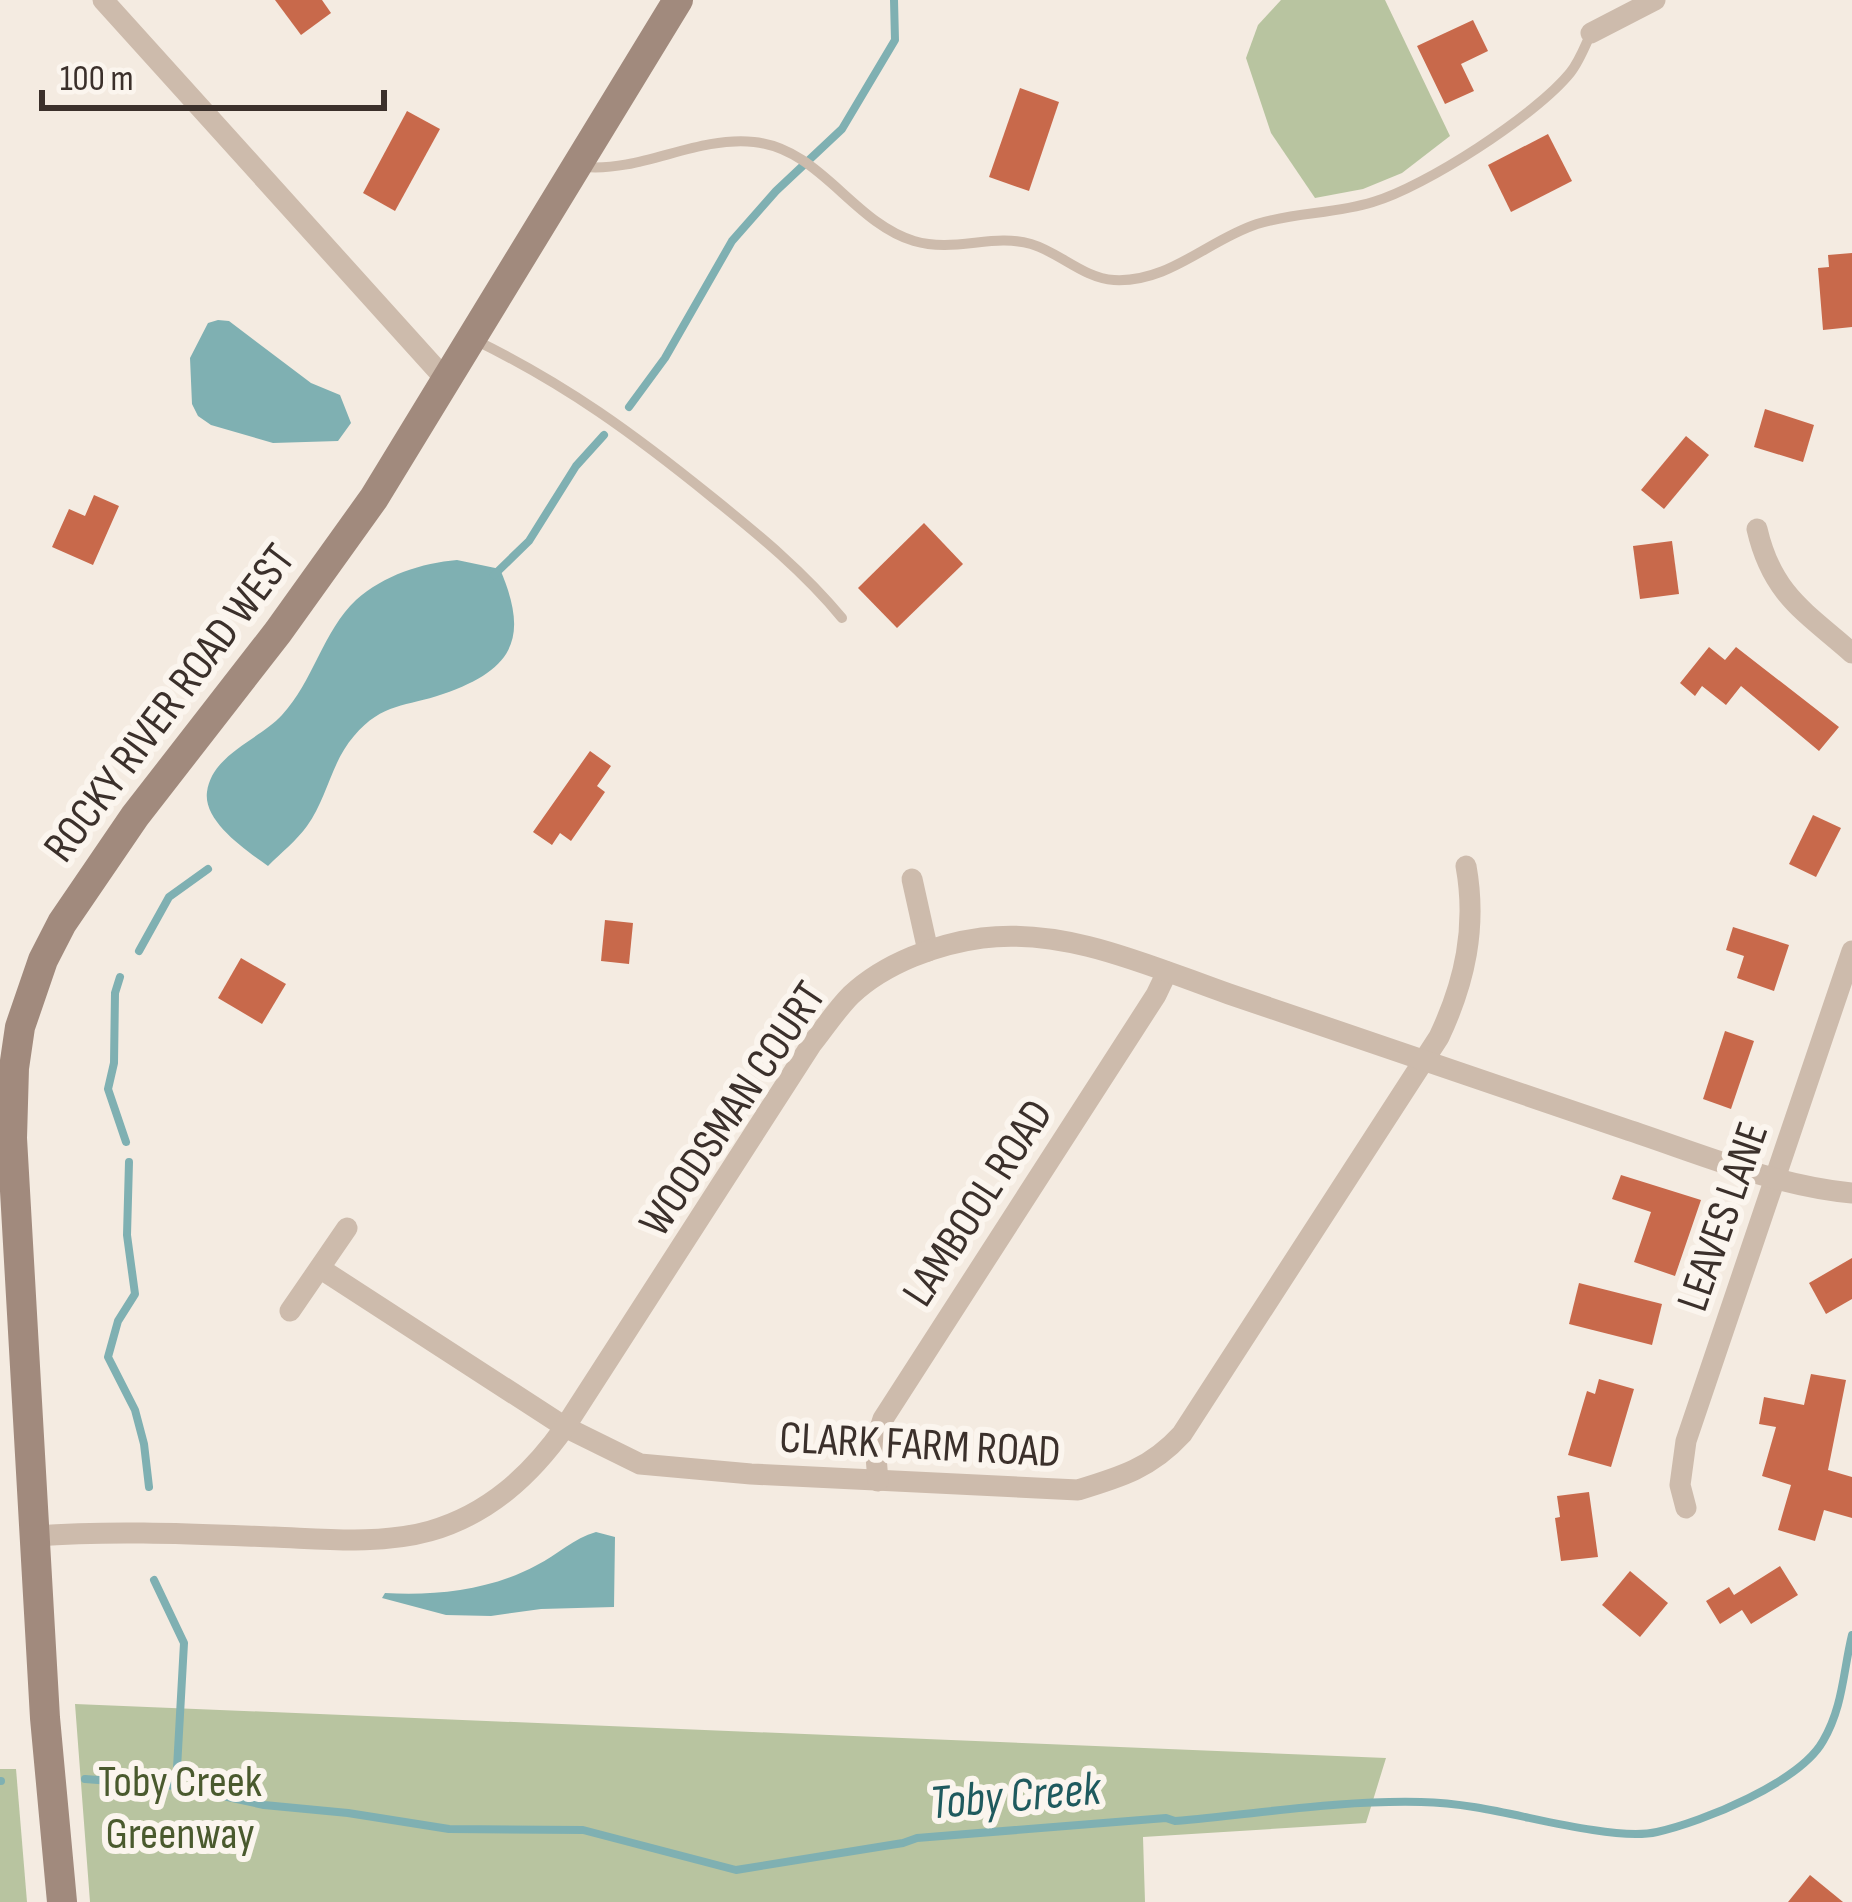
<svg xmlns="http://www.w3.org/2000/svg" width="1852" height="1902" viewBox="0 0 1852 1902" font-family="'Sofia Sans Condensed',sans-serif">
  <rect width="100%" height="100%" fill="#f4ebe1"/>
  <!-- green -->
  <g fill="#b8c4a0">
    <polygon points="1281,0 1385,0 1450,136 1402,173 1363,189 1315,198 1271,133 1246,58 1258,25"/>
    <polygon points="75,1704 1386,1758 1366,1823 1143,1837 1145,1902 90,1902"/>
    <polygon points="0,1769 16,1769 27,1902 0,1902"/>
  </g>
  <!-- water -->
  <g fill="#7fb0b2">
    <polygon points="218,320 229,321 311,383 340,395 351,423 338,441 273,443 211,425 198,416 192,404 190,358 208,323"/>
    <path d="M457,560l43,9c29,68 15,100 -57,125 -37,13 -60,8 -89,42 -23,26 -27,63 -47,90 -10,14 -26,27 -39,40 -21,-15 -65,-44 -61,-74 5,-38 52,-52 75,-77 31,-33 41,-84 74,-115 28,-25 66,-37 101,-40z"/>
    <path d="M596,1532l19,5 -1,70 -73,2 -50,7 -45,-1 -64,-17 3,-5c51,3 106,-3 152,-28 20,-10 37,-27 59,-33z"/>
  </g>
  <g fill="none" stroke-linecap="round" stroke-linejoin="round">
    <!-- stream -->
    <g stroke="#7fb0b2" stroke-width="8">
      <polyline points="629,407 665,358 732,241 776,191 842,129 895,40 894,0"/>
      <polyline points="494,575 529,541 576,466 604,435"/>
      <polyline points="139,951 169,897 208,869"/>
      <polyline points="120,977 115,993 114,1063 108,1089 126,1142"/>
      <polyline points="129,1162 127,1235 135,1294 118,1321 108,1357 135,1410 144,1444 149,1487"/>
      <polyline points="154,1580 184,1643 176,1786"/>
      <path d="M85,1779l91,7 88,19 84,8 101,16 134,1 153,40 167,-27 14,-5 249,-20 9,3c83,-7 163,-21 246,-19 59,1 115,20 172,28 19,3 46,6 64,2 46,-10 143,-50 166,-91 20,-34 20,-69 29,-106"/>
      <polyline points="0,1781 1,1781"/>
    </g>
  </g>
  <!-- building -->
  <g fill="#c8694b">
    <polygon points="275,0 322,0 331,13 301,35"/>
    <polygon points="1473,20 1488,51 1461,64 1474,91 1445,104 1417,46"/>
    <polygon points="1020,88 1059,102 1029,191 989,177"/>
    <polygon points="407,111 440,129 395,211 363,193"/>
    <polygon points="1548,134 1572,181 1511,212 1488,165"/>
    <polygon points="1852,253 1852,327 1823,330 1818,268 1829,267 1828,255"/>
    <polygon points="1765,409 1814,425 1803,462 1754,447"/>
    <polygon points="1686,436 1709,455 1664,509 1641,490"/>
    <polygon points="94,495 119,506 93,565 52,547 69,509 85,516"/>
    <polygon points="924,523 963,564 897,628 858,588"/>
    <polygon points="1672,541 1679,594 1640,599 1633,546"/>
    <polygon points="1709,647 1725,660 1736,647 1839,727 1819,751 1741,686 1726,705 1702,686 1695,696 1680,683"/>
    <polygon points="590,751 611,766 597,786 605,792 571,841 560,833 552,845 533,832"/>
    <polygon points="1813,815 1841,828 1816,877 1789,864"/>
    <polygon points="605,920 633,923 629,964 601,961"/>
    <polygon points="1733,927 1789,945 1774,991 1737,978 1744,956 1726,950"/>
    <polygon points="241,958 286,984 262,1024 218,998"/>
    <polygon points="1725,1031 1754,1041 1731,1109 1703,1099"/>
    <polygon points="1621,1175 1701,1200 1675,1276 1634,1262 1651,1212 1612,1199"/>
    <polygon points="1852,1258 1852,1299 1826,1314 1809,1283"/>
    <polygon points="1579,1283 1662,1304 1652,1345 1569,1324"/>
    <polygon points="1811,1374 1846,1380 1828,1470 1852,1477 1852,1518 1824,1510 1815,1541 1778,1530 1791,1485 1762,1476 1776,1427 1759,1424 1764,1397 1804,1405"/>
    <polygon points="1599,1379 1634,1389 1611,1467 1568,1455 1587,1391 1595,1394"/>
    <polygon points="1589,1492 1598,1557 1561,1561 1555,1518 1560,1517 1557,1496"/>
    <polygon points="1780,1566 1798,1595 1751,1624 1742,1610 1720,1624 1706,1601 1729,1587 1734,1595"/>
    <polygon points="1630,1571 1668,1603 1640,1637 1602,1605"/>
    <polygon points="1810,1875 1843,1902 1788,1902"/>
  </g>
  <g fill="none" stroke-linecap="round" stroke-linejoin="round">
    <!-- lane -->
    <g stroke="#cdbbac" stroke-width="10">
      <path d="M584,167c59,5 111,-31 170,-25 67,7 98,80 160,99 41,12 79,-8 117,3 28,8 52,34 83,36 55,3 94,-40 143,-56 38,-12 78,-10 116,-22 52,-15 163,-87 197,-129 9,-11 15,-27 21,-40"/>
      <path d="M475,340c92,45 159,94 238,158 46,37 91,74 129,120"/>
    </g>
    <!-- street -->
    <g stroke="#cdbbac" stroke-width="21">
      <polyline points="103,0 447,381"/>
      <polyline points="1591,33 1655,0"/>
      <path d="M1757,529c15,65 47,82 95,124"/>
      <polyline points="912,879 928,951"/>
      <path d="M321,1269l244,158 75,37 111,10 327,16c43,-13 73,-22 104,-56l257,-397c26,-55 38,-110 27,-171"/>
      <polyline points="290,1311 347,1228"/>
      <polyline points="878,1481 875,1444 883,1419 1156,995 1167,972"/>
      <polyline points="1686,1508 1680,1485 1686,1441 1852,951"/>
      <path d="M35,1536c80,-6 159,-2 239,1 51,2 106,8 156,-6 59,-17 101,-56 135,-104l246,-382c13,-16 25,-35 40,-50 34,-32 86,-51 131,-57 84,-11 170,29 247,56 132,45 264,90 396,135 73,24 150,57 227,64"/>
    </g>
    <!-- secondary -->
    <polyline stroke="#a18a7d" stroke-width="30" points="62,1902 45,1718 12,1138 14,1068 20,1027 43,960 62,923 135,816 278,632 374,498 678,0"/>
  </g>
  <g text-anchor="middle" stroke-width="12" stroke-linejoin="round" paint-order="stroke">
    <!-- street labels -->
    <g font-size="45" fill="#3b302b" stroke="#fbf5ee">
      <text transform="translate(168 702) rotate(-53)" y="16">ROCKY RIVER ROAD WEST</text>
      <text transform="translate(731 1108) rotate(-56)" y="16">WOODSMAN COURT</text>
      <text transform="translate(976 1202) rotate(-57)" y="16">LAMBOOL ROAD</text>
      <text transform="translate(1721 1216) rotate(-71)" y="16">LEAVES LANE</text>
      <text transform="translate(920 1443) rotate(3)" y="16">CLARK FARM ROAD</text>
    </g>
    <!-- park labels -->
    <g font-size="45" fill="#4a5a2e" stroke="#fbf5ee">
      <text x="180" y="1796">Toby Creek<tspan x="180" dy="52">Greenway</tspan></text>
    </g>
    <!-- water labels -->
    <g font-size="48" font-style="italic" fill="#1f5a5e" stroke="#fbf5ee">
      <text transform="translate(1015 1794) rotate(-5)" y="17">Toby Creek</text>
    </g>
  </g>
  <!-- scale -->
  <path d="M42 90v18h342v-18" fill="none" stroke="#3b302b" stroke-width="6"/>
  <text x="60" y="90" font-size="36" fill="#3b302b" stroke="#fbf5ee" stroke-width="9" paint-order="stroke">100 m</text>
</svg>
